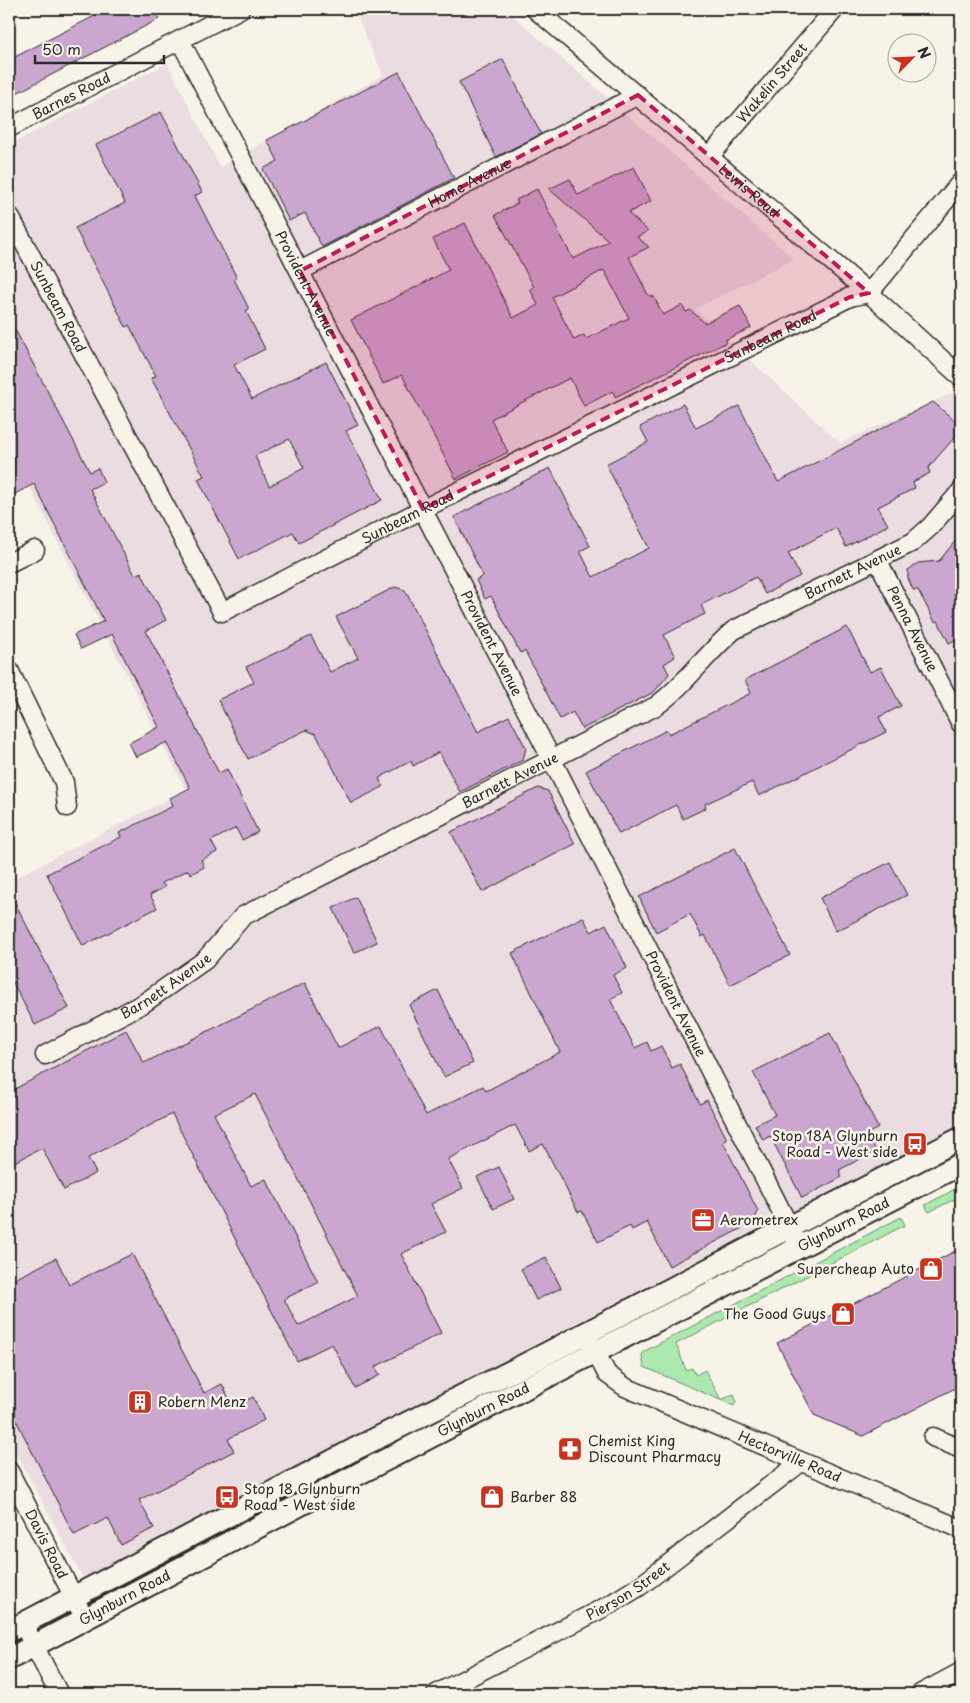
<svg xmlns="http://www.w3.org/2000/svg" width="970" height="1703" viewBox="0 0 970 1703" font-family="'Playpen Sans',sans-serif">
  <rect width="100%" height="100%" fill="#f7f3e8"/>
  <filter id="ink" filterUnits="userSpaceOnUse"><feTurbulence type="fractalNoise" baseFrequency=".02" numOctaves="2"/><feDisplacementMap in="SourceGraphic" scale="10" xChannelSelector="R" yChannelSelector="G"/><feConvolveMatrix kernelMatrix="1 2 1 2 8 2 1 2 1" color-interpolation-filters="sRGB"/></filter>
  <g filter="url(#ink)">
    <!-- built -->
    <polygon fill="#eadce1" points="354,9 505,9 794,259 695,309 840,443 957,391 961,395 961,1124 83,1578 9,1439 9,881 186,790 9,447 9,145 167,63 220,167 383,75"/>
    <!-- green -->
    <g fill="#abe9b0" stroke="#6b8a6e">
      <polygon points="961,1186 961,1196 929,1212 925,1205"/>
      <polygon points="901,1217 905,1225 676,1344 686,1370 692,1368 696,1375 705,1370 721,1400 734,1394 736,1402 734,1406 644,1367 642,1356 643,1352"/>
    </g>
    <!-- building -->
    <g fill="#cba7d0" stroke="#2b2b2b" fill-rule="evenodd">
      <polygon points="108,9 154,9 159,19 9,97 9,60"/>
      <polygon points="503,59 541,134 496,157 459,82"/>
      <polygon points="399,72 454,178 322,247 305,213 289,221 263,169 278,161 267,140"/>
      <path d="M161,112l41,80 -7,4 42,82 -3,1 15,30 -3,2 19,38 -31,16 18,34 74,-37 32,63 -12,6 36,69 -83,43 -6,-11 -54,27 -41,-80 6,-3 -53,-98 5,-2 -27,-51 -3,2 -51,-99 50,-25 -29,-58zM289,439l15,29 -35,18 -14,-30z"/>
      <path d="M634,167l17,34 -23,12 20,18 -11,6 12,10 -20,10 19,38 6,2 9,18 19,-10 4,7 4,-2 15,13 35,-17 11,22 -26,12 2,2 -112,55 -2,-6 -29,15 -14,-28 -45,23 -34,18 17,33 -52,27 -54,-104 -19,9 -32,-64 98,-50 -16,-31 32,-16 48,95 25,-13 -8,-16 4,-2 -39,-72 23,-12 -2,-3 21,-11 36,70 36,-18 -60,-52 21,-10 8,16zM604,270l25,48 -43,21 -2,-4 -10,5 -22,-43z"/>
      <polygon points="9,318 90,472 98,468 104,482 90,489 135,575 141,572 166,620 146,631 219,773 227,769 258,832 242,840 236,828 211,841 217,852 201,860 204,867 191,874 188,870 162,883 165,887 150,895 157,908 83,946 47,874 121,837 119,833 173,806 170,798 190,788 167,742 136,757 129,743 159,727 112,634 81,649 74,635 104,621 34,484 9,497"/>
      <polygon points="933,402 961,426 961,430 928,468 930,473 913,482 915,488 878,507 888,525 846,547 836,528 788,553 800,576 765,594 756,577 701,605 705,614 664,635 675,657 664,664 669,674 654,692 582,729 573,712 560,719 525,651 520,653 491,596 485,599 476,580 483,576 454,517 550,468 590,546 580,551 593,577 649,548 606,464 648,442 640,427 683,404 696,428 739,406 778,482"/>
      <polygon points="961,534 961,637 949,643 938,621 935,622 918,590 913,590 908,578 908,570 918,563 939,561"/>
      <polygon points="395,587 405,590 478,732 509,716 526,748 523,760 460,792 439,752 413,766 411,761 379,778 383,787 351,803 316,734 306,730 248,759 218,700 254,682 246,667 311,636 330,672 358,658 336,617"/>
      <polygon points="847,627 870,672 881,667 901,706 879,717 886,732 759,796 752,782 705,804 706,808 683,819 676,805 619,834 586,771 667,730 669,734 751,693 745,680"/>
      <polygon points="538,788 548,791 575,844 482,892 451,832"/>
      <polygon points="735,848 790,955 730,985 705,935 702,937 690,914 656,932 639,897"/>
      <polygon points="890,862 907,895 836,931 820,898"/>
      <polygon points="9,891 69,1008 35,1025 9,975"/>
      <polygon points="356,897 377,942 354,953 333,908"/>
      <path d="M583,917l8,15 15,-8 21,44 -14,7 9,18 -12,6 25,49 12,-6 4,9 10,-5 11,22 8,-4 20,40 7,-4 20,39 -4,3 35,69 -4,11 -85,44 -22,-44 -15,8 -2,-4 -32,16 -16,-31 -4,1 -35,-68 -14,7 -14,-26 -67,34 15,29 -32,16 15,28 -45,22 40,79 -66,34 5,8 -25,13 -23,-44 -35,17 -125,-247 -84,44 8,15 -32,17 -22,-42 -33,17v-73l117,-62 18,33 161,-80 33,65 43,-22 45,89 57,-29 3,5 74,-39 -48,-99zM255,1094l103,202 -60,30 -14,-27 34,-17 -52,-103 -15,7 -37,-72z"/>
      <polygon points="438,990 473,1063 444,1077 409,1005"/>
      <polygon points="830,1033 878,1128 867,1134 876,1151 839,1170 842,1177 802,1198 770,1136 763,1140 755,1125 775,1115 753,1072"/>
      <polygon points="499,1167 514,1199 493,1209 477,1177"/>
      <polygon points="961,1248 961,1385 863,1436 814,1415 777,1343"/>
      <polygon points="132,1254 204,1393 222,1384 233,1407 253,1397 264,1420 228,1439 234,1451 139,1500 154,1528 121,1545 108,1518 74,1535 9,1406 9,1282 56,1258 69,1285"/>
      <polygon points="546,1257 561,1288 536,1300 521,1269"/>
    </g>
    <g fill="none" stroke-linecap="round" stroke-linejoin="round">
      <defs>
        <g id="minor">
          <path id="s1" d="M535,9l334,284 92,84"/>
          <path id="s2" d="M180,40l372,720 243,478"/>
          <path id="s3" d="M9,128l231,-119"/>
          <path id="s4" d="M710,156l125,-147"/>
          <path id="s5" d="M9,215l213,397 201,-103 427,-212 19,-4 92,-111"/>
          <path id="s6" d="M300,271l338,-176"/>
          <path id="s7" d="M878,561l83,163"/>
          <polyline points="9,563 35,550"/>
          <polyline points="9,670 64,782 67,807"/>
          <path id="s8" d="M45,1055l99,-52 61,-43 38,-44 413,-210c29,-21 50,-52 78,-76l179,-88 17,-15 31,-36"/>
          <path id="s9" d="M590,1341l17,33 18,13 336,142"/>
          <polyline points="933,1437 961,1449"/>
          <path id="s10" d="M9,1471l76,148"/>
          <polyline points="23,1624 59,1694"/>
          <path id="s11" d="M436,1694l175,-90 29,-18 161,-124"/>
          <polyline points="920,1694 961,1672"/>
        </g>
        <g id="major">
          <polyline points="9,1631 353,1450 534,1360 961,1138"/>
          <path id="s12" d="M9,1659l355,-188 597,-307"/>
        </g>
      </defs>
      <!-- minor casing -->
      <use href="#minor" stroke="#2b2b2b" stroke-width="21"/>
      <!-- major casing -->
      <use href="#major" stroke="#2b2b2b" stroke-width="25"/>
      <!-- minor -->
      <use href="#minor" stroke="#f7f3e8" stroke-width="18"/>
      <!-- major -->
      <use href="#major" stroke="#f7f3e8" stroke-width="21"/>
    </g>
  </g>
  <!-- marked area -->
  <path fill="#c2185b" fill-opacity="0.2" stroke="#c2185b" stroke-width="4" stroke-dasharray="10 6" stroke-linejoin="round" d="M638,95l231,198 -19,4 -427,212 -123,-238z"/>
  <!-- icons -->
  <defs>
    <symbol id="bus-square" viewBox="-11 -11 22 22"><rect x="-9" y="-9" width="18" height="18" rx="4" fill="#c8321e" stroke="#f7f3e8"/><path d="M-5-6H5V4H4V6H2V4H-2V6H-4V4H-5ZM-3.5-4V0h7V-4ZM-3.5 1.2v1.5H-2V1.2ZM2 1.2v1.5H3.5V1.2Z" fill="#fff"/></symbol>
    <symbol id="office-square" viewBox="-11 -11 22 22"><rect x="-9" y="-9" width="18" height="18" rx="4" fill="#c8321e" stroke="#f7f3e8"/><path d="M-6-3h4V-5.5h4V-3h4V5H-6ZM-1-4.5V-3h2v-1.5ZM-6 0V1H6V0Z" fill="#fff"/></symbol>
    <symbol id="shop-square" viewBox="-11 -11 22 22"><rect x="-9" y="-9" width="18" height="18" rx="4" fill="#c8321e" stroke="#f7f3e8"/><path d="M-5-2.5h2.3a2.7 3.5 0 0 1 5.4 0H5L5.5 6h-11ZM-1.5-2.5h3a1.5 2.3 0 0 0-3 0Z" fill="#fff"/></symbol>
    <symbol id="building-square" viewBox="-11 -11 22 22"><rect x="-9" y="-9" width="18" height="18" rx="4" fill="#c8321e" stroke="#f7f3e8"/><path d="M-4-6H4V6H1V3H-1V6H-4ZM-2.5-4.3h1.7v1.8h-1.7ZM.8-4.3h1.7v1.8H.8ZM-2.5-1h1.7V.8h-1.7ZM.8-1h1.7V.8H.8Z" fill="#fff"/></symbol>
    <symbol id="pharmacy-square" viewBox="-11 -11 22 22"><rect x="-9" y="-9" width="18" height="18" rx="4" fill="#c8321e" stroke="#f7f3e8"/><path d="M-2-6h4v4h4v4h-4v4h-4v-4h-4v-4h4Z" fill="#fff"/></symbol>
  </defs>
  <g fill-rule="evenodd">
    <use href="#bus-square" x="901" y="1130" width="28" height="28"/>
    <use href="#office-square" x="689" y="1206" width="28" height="28"/>
    <use href="#shop-square" x="917" y="1255" width="28" height="28"/>
    <use href="#shop-square" x="829" y="1300" width="28" height="28"/>
    <use href="#building-square" x="126" y="1388" width="28" height="28"/>
    <use href="#pharmacy-square" x="556" y="1435" width="28" height="28"/>
    <use href="#bus-square" x="213" y="1483" width="28" height="28"/>
    <use href="#shop-square" x="478" y="1483" width="28" height="28"/>
  </g>
  <g text-anchor="middle" stroke-width="5" stroke-linejoin="round" paint-order="stroke">
    <!-- street labels -->
    <g font-size="14" fill="#2b2b2b" stroke="#f7f3e8">
      <text dy="5" stroke="none"><textPath href="#s4" startOffset="96">Wakelin Street</textPath></text>
      <text dy="5" stroke="none"><textPath href="#s3" startOffset="70">Barnes Road</textPath></text>
      <text dy="5" stroke="none"><textPath href="#s6" startOffset="191">Home Avenue</textPath></text>
      <text dy="5" stroke="none"><textPath href="#s1" startOffset="281">Lewis Road</textPath></text>
      <text dy="5" stroke="none"><textPath href="#s2" startOffset="274">Provident Avenue</textPath></text>
      <text dy="5" stroke="none"><textPath href="#s5" startOffset="104">Sunbeam Road</textPath></text>
      <text dy="5" stroke="none"><textPath href="#s5" startOffset="1064">Sunbeam Road</textPath></text>
      <text dy="5" stroke="none"><textPath href="#s5" startOffset="659">Sunbeam Road</textPath></text>
      <text dy="5" stroke="none"><textPath href="#s8" startOffset="949">Barnett Avenue</textPath></text>
      <text dy="5" stroke="none"><textPath href="#s7" startOffset="76">Penna Avenue</textPath></text>
      <text dy="5" stroke="none"><textPath href="#s2" startOffset="679">Provident Avenue</textPath></text>
      <text dy="5" stroke="none"><textPath href="#s8" startOffset="544">Barnett Avenue</textPath></text>
      <text dy="5" stroke="none"><textPath href="#s8" startOffset="139">Barnett Avenue</textPath></text>
      <text dy="5" stroke="none"><textPath href="#s2" startOffset="1084">Provident Avenue</textPath></text>
      <text dy="5" stroke="none"><textPath href="#s12" startOffset="941">Glynburn Road</textPath></text>
      <text dy="5" stroke="none"><textPath href="#s12" startOffset="536">Glynburn Road</textPath></text>
      <text dy="5" stroke="none"><textPath href="#s9" startOffset="238">Hectorville Road</textPath></text>
      <text dy="5" stroke="none"><textPath href="#s10" startOffset="82">Davis Road</textPath></text>
      <text dy="5" stroke="none"><textPath href="#s11" startOffset="218">Pierson Street</textPath></text>
      <text dy="5" stroke="none"><textPath href="#s12" startOffset="131">Glynburn Road</textPath></text>
    </g>
    <!-- poi labels -->
    <g font-size="14" fill="#2b2b2b" stroke="#f7f3e8" text-anchor="start">
      <text x="898" y="1141" text-anchor="end">Stop 18A Glynburn<tspan x="898" dy="16">Road - West side</tspan></text>
      <text x="720" y="1225">Aerometrex</text>
      <text x="914" y="1274" text-anchor="end">Supercheap Auto</text>
      <text x="826" y="1319" text-anchor="end">The Good Guys</text>
      <text x="158" y="1407">Robern Menz</text>
      <text x="588" y="1446">Chemist King<tspan x="588" dy="16">Discount Pharmacy</tspan></text>
      <text x="244" y="1494">Stop 18 Glynburn<tspan x="244" dy="16">Road - West side</tspan></text>
      <text x="510" y="1502">Barber 88</text>
    </g>
  </g>
  <!-- margin -->
  <rect width="970" height="1703" fill="none" stroke="#f7f3e8" stroke-width="30"/>
  <rect x="15" y="15" width="940" height="1673" fill="none" stroke="#2b2b2b" stroke-width="2" filter="url(#ink)"/>
  <!-- north arrow -->
  <g transform="translate(912 58) rotate(66)"><circle r="24" fill="#f7f3e8" stroke="#a5a39c"/>
  <path d="M0-4L9 19L0 12L-9 19Z" fill="#c8321e"/>
  <text y="-8" font-size="14" font-weight="bold" text-anchor="middle" fill="#2b2b2b">N</text>
  </g>
  <!-- scale -->
  <path d="M35 55v8h129v-8" fill="none" stroke="#2b2b2b" stroke-width="2.5"/>
  <text x="42" y="55" font-size="15" fill="#2b2b2b" stroke="#f7f3e8" stroke-width="4" paint-order="stroke">50 m</text>
</svg>
